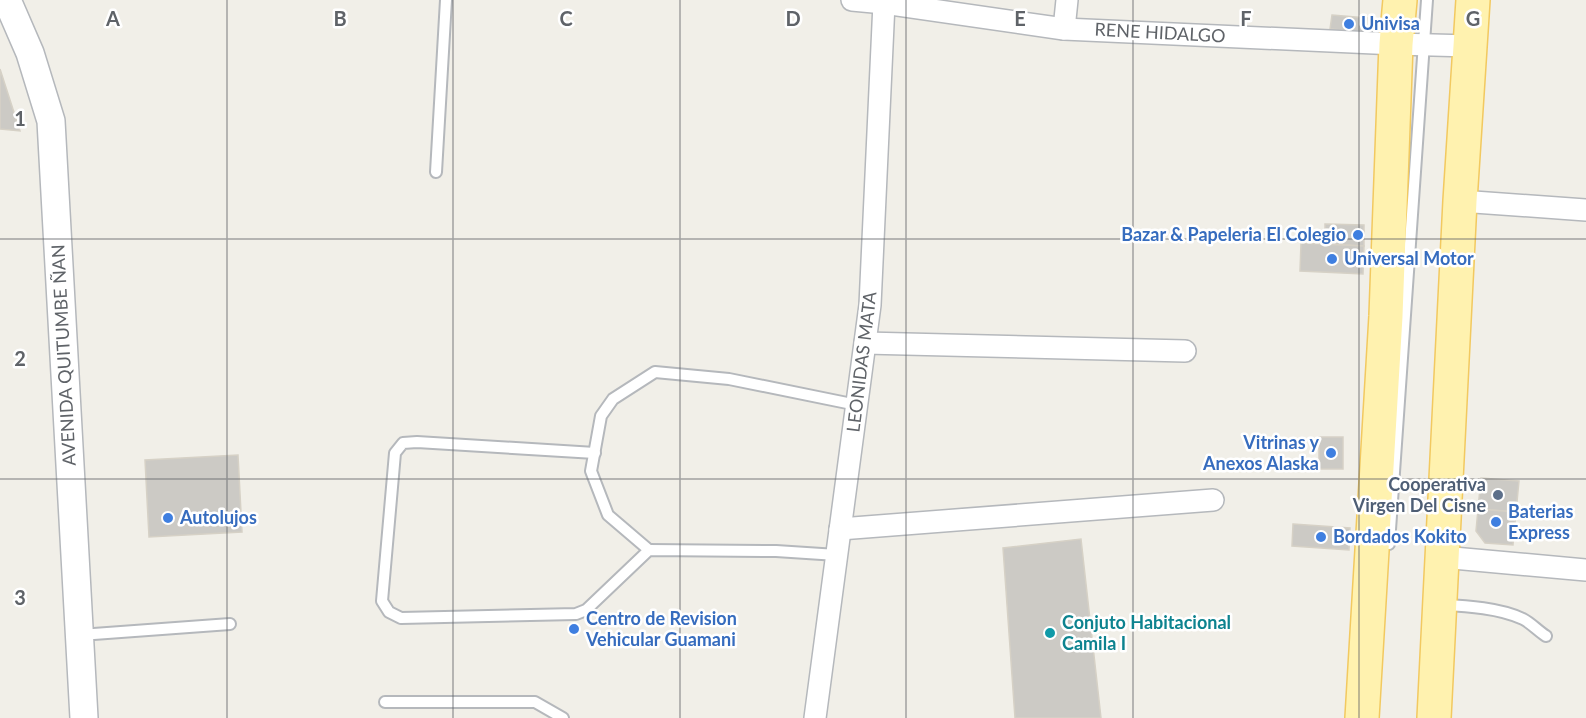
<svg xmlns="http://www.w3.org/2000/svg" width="1586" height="718" viewBox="0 0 1586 718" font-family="Lato,sans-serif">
  <rect width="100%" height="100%" fill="#f1efe8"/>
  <!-- building -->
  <g fill="#cccac5" stroke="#d6d1c6" stroke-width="1.5">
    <polygon points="1332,15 1367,18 1366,32 1330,29"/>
    <polygon points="0,69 20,131 0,129"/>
    <polygon points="1325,224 1364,225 1364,246 1325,244"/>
    <polygon points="1301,243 1364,246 1363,274 1300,271"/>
    <rect x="1319" y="437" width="24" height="32"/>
    <polygon points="238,455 242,532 149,537 145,460"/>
    <polygon points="1481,478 1519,481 1516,512 1478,509"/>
    <polygon points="1478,509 1516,512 1513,545 1485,543 1476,531"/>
    <polygon points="1293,524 1350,528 1349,550 1292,546"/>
    <polygon points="1081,539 1101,718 1015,718 1003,548"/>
  </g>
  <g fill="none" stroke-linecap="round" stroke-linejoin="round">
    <defs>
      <g id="service">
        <polyline points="436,172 446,0"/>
        <polyline points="595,453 417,442 403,443 395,453 382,601 389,612 401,618 576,614 586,610 649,550 776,551 837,555"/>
        <polyline points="1389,544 1427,0"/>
        <polyline points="649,550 608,515 591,471 601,416 613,399 655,372 729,379 857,405"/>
        <path d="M1443,605c24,1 57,3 80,14 8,4 15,12 23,17"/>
        <polyline points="80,635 230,624"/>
        <polyline points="385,702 535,702 563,718"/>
      </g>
      <g id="minor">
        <polyline points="852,0 884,3 1064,29 1396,44 1470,46"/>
        <polyline points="1064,29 1067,0"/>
        <polyline points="1460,201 1586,210"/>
        <polyline points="865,343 1185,351"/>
        <polyline points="840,529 1213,500"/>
        <polyline points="1442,557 1586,570"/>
        <polyline points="815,718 870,305 884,3"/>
      </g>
      <polyline id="tertiary" points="7,0 30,53 51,121 84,718"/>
      <g id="primary">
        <polyline points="1362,718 1386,316 1396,44 1400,0"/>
        <polyline points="1434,718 1460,201 1473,0"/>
      </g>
    </defs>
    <!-- service casing -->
    <use href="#service" stroke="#b5b8bc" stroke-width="14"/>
    <!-- minor casing -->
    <use href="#minor" stroke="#b5b8bc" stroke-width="24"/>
    <!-- tertiary casing -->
    <use href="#tertiary" stroke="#b5b8bc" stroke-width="30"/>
    <!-- primary casing -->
    <use href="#primary" stroke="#f2c960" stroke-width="36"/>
    <!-- service -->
    <use href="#service" stroke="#fff" stroke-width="10"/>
    <!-- minor -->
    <use href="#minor" stroke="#fff" stroke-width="21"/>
    <!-- tertiary -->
    <use href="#tertiary" stroke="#fff" stroke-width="27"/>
    <!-- primary -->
    <use href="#primary" stroke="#fff2af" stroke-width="33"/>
  </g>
  <!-- grid -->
  <path fill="none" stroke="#5f6368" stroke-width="1.5" stroke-opacity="0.55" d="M227,0v718M453,0v718M680,0v718M906,0v718M1133,0v718M1359,0v718M0,239h1586M0,479h1586"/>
  <!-- markers -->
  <g fill="#3f7fe0" stroke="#fff" stroke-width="2">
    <circle cx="1349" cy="24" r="6"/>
    <circle cx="1358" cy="235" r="6"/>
    <circle cx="1332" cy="259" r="6"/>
    <circle cx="1331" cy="453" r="6"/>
    <circle cx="168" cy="518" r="6"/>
    <circle cx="1496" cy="522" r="6"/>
    <circle cx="1321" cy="537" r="6"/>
    <circle cx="574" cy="629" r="6"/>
  </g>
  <circle fill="#5c6f8a" stroke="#fff" stroke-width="2" cx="1498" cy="495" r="6"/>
  <circle fill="#0f9aa8" stroke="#fff" stroke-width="2" cx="1050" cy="633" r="6"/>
  <g text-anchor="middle" stroke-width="5" stroke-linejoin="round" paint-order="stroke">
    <!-- shop labels -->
    <g font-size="18" font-weight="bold" fill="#366cbe" stroke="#fff" text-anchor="start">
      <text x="1361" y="30">Univisa</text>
      <text x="1346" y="241" text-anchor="end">Bazar &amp; Papeleria El Colegio</text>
      <text x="1344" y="265">Universal Motor</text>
      <text x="1319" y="449" text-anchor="end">Vitrinas y<tspan x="1319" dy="21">Anexos Alaska</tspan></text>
      <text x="1508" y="518">Baterias<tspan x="1508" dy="21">Express</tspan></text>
      <text x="180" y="524">Autolujos</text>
      <text x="1333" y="543">Bordados Kokito</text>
      <text x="586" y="625">Centro de Revision<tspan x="586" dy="21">Vehicular Guamani</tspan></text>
    </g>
    <!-- street labels -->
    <g font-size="18" fill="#5f6368" stroke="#fff">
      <text transform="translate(1160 33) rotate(3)" y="6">RENE HIDALGO</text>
      <text transform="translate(64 355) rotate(-93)" y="6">AVENIDA QUITUMBE ÑAN</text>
      <text transform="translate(862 362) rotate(-83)" y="6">LEONIDAS MATA</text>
    </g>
    <!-- service labels -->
    <g font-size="18" font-weight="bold" fill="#4e5e75" stroke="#fff" text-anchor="end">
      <text x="1486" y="491">Cooperativa<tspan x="1486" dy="21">Virgen Del Cisne</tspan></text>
    </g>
    <!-- culture labels -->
    <g font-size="18" font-weight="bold" fill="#0d838f" stroke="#fff" text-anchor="start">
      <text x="1062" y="629">Conjuto Habitacional<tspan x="1062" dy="21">Camila I</tspan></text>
    </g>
  </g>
  <g font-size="20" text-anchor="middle" font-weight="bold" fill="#5f6368" stroke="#fff" stroke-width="5" stroke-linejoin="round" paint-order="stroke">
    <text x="113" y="26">A</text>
    <text x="340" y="26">B</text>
    <text x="566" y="26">C</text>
    <text x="793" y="26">D</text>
    <text x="1020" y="26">E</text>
    <text x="1246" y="26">F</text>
    <text x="1473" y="26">G</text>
    <text x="20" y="126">1</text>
    <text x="20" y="366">2</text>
    <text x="20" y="605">3</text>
  </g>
</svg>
